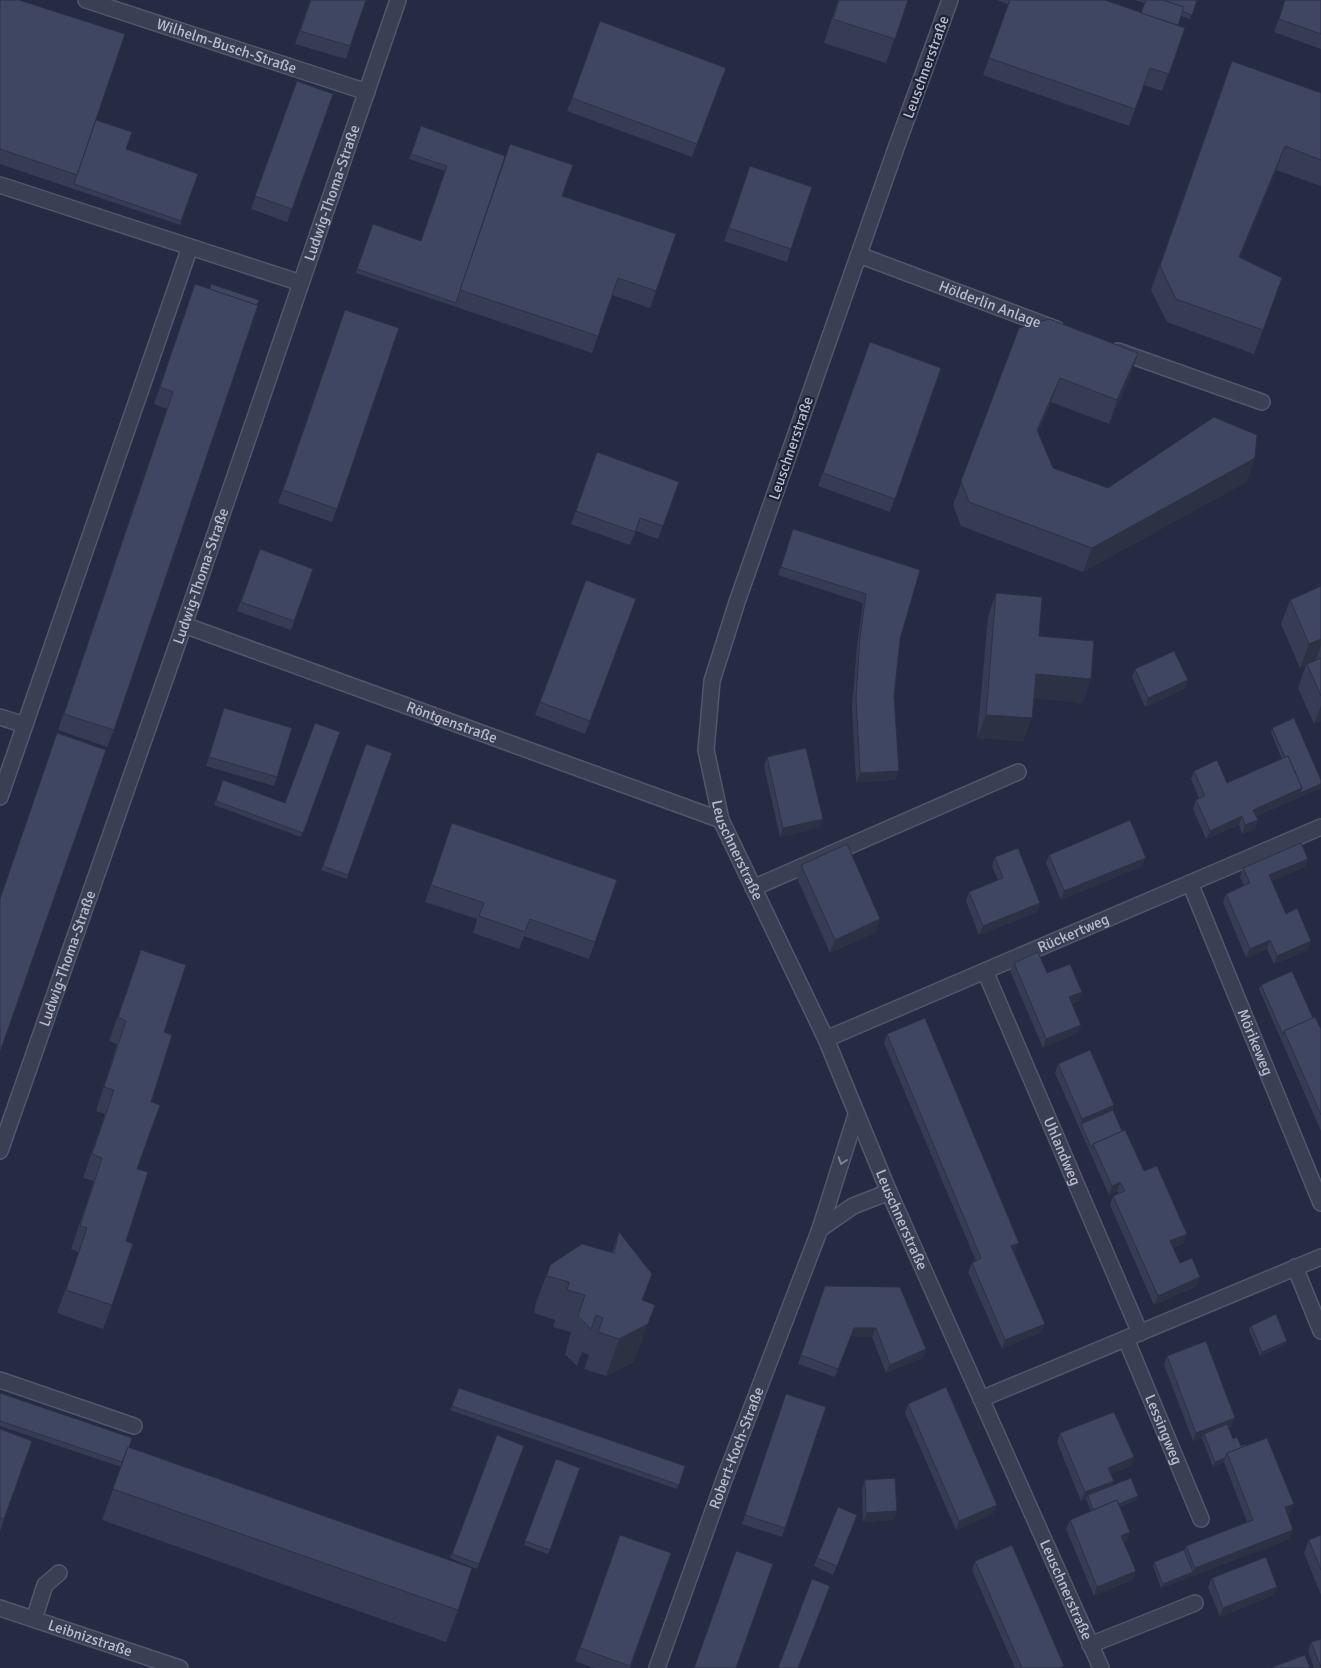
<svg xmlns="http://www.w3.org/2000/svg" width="1321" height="1668" viewBox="0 0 1321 1668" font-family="Signika,sans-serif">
  <rect width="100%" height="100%" fill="#262b44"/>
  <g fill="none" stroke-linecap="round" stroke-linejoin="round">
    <defs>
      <g id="minor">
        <path id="s1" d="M86,0l281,92"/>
        <path id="s2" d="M950,0l-54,148 -159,454 -25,79 -6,69 15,70 105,219 63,153 212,476"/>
        <polyline points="0,185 301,283"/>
        <path id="s3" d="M859,255l197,74"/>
        <polyline points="1118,351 1262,402"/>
        <path id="s4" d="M184,625l537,195"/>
        <polyline points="0,717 25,725"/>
        <polyline points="0,797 190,247"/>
        <path id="s5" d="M1190,883l131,320"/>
        <polyline points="753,888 1018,772"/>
        <path id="s6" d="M985,971l155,362"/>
        <path id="s7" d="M826,1039l495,-212"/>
        <path id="s8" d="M0,1151l184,-526 214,-625"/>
        <polyline points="820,1229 853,1206 889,1192"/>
        <polyline points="1295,1267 1321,1331"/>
        <path id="s9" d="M1126,1339l75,180"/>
        <polyline points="0,1380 134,1426"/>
        <polyline points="981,1399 1321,1257"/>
        <path id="s10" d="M0,1608l180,60"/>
        <polyline points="34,1619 45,1585 59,1573"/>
        <polyline points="1090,1645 1195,1603"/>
        <path id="s11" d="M657,1668l67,-188 96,-251 36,-114"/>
      </g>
    </defs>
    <!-- minor casing -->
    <use href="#minor" stroke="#53576b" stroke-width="18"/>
    <!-- minor -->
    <use href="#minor" stroke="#3a3f54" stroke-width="15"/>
  </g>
  <!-- wall -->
  <g fill="#363c53">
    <polygon points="0,0 95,124 126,149 198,174 180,225 0,164"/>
    <polygon points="310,0 366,0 346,59 295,44"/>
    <polygon points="838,0 908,0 886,63 824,43"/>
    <polygon points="997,0 1009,0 1008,4"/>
    <polygon points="1010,0 1141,13 1144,3 1135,0 1197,0 1190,19 1181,16 1178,25 1185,28 1162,91 1144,85 1129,126 983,75"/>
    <polygon points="1285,0 1321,0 1321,49 1274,32"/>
    <polygon points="726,68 692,157 567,111 572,98"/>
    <polygon points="297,81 333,94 287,222 251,209"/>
    <polygon points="1223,85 1321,93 1321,186 1276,170 1240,258 1282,278 1254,354 1167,322 1151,290"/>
    <polygon points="421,126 562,196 656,291 650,308 612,295 592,353 356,273 373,224 421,241 445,171 409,159"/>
    <polygon points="750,166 791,249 787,262 724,241"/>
    <polygon points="195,284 114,730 107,747 58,730 167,409 154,404"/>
    <polygon points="345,310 399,328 332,522 278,503"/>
    <polygon points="1019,328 1130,377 1109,424 1051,402 1038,432 1053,468 1108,488 1255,458 1246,482 1083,572 961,526 953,505"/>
    <polygon points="870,342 941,368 890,512 818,486"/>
    <polygon points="597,452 679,482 658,539 636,531 630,545 571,524"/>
    <polygon points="793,529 920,570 900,639 894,696 896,780 856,782 852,707 857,646 863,603 778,575"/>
    <polygon points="260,549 313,569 291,630 237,611"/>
    <polygon points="586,580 636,599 585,734 535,715"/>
    <polygon points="1321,586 1321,721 1314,724 1298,688 1306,665 1300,668 1281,624 1290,600"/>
    <polygon points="996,593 1083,703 1034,698 1023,741 977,738 988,617"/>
    <polygon points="1135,669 1188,680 1184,689 1145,707 1132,677"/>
    <polygon points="224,708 277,777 274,786 206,766"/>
    <polygon points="1272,728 1321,788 1256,816 1258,820 1255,829 1242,834 1239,825 1206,839 1193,809 1196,800 1199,798 1191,779 1194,771 1227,783 1282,759 1271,732"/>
    <polygon points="340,732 301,837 214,805 223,780 285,803"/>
    <polygon points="366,744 392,753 347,879 321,870"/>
    <polygon points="767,757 823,819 819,828 780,837 764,766"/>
    <polygon points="452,823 617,880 589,959 524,936 519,949 473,933 477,919 425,902"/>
    <polygon points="1049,855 1142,866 1061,900 1046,863"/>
    <polygon points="995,857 1040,903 1037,912 979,935 966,901 969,892 998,880 992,866"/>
    <polygon points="1308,859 1305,867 1272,881 1286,914 1308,950 1274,964 1267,949 1246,958 1223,902 1226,894 1244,886 1240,877 1243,868"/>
    <polygon points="801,865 876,932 830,953 797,878"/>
    <polygon points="141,950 164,1032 137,1169 126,1241 112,1305 103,1329 57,1313 79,1252 71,1249 94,1181 83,1178 105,1114 96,1111 117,1044 109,1041"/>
    <polygon points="1014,963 1047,973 1079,1001 1072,1004 1078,1033 1043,1048 1010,971"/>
    <polygon points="1261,985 1313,1018 1321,1029 1321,1131 1259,989"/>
    <polygon points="887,1034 1016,1251 1014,1252 1045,1324 1041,1332 1002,1349 968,1272 972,1263 976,1261 884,1043"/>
    <polygon points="1058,1064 1113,1110 1122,1131 1144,1171 1184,1243 1173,1247 1180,1263 1200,1277 1197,1286 1154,1305 1110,1205 1113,1196 1119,1194 1117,1191 1109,1195 1055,1073"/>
    <polygon points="619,1232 652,1274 642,1300 634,1362 606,1376 584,1369 589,1355 582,1352 577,1366 565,1354 571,1332 553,1327 555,1320 534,1313 536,1303 550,1265 612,1252"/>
    <polygon points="825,1286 926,1349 923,1358 886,1373 872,1337 851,1336 835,1377 798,1364"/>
    <polygon points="1251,1326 1287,1341 1285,1345 1260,1356 1249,1330"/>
    <polygon points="1167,1356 1232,1427 1229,1428 1233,1439 1241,1446 1290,1513 1287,1514 1290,1539 1161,1588 1153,1566 1154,1562 1184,1550 1186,1546 1247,1522 1224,1462 1213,1467 1202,1438 1193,1441 1164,1365"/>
    <polygon points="459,1388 685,1466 677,1489 450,1410"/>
    <polygon points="0,1393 129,1448 458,1610 446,1642 102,1520 121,1467 0,1426"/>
    <polygon points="786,1394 826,1407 782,1537 742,1524"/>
    <polygon points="908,1404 993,1514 956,1530 905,1413"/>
    <polygon points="0,1429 32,1441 0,1531"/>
    <polygon points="1060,1433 1134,1457 1131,1466 1110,1474 1114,1481 1112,1485 1136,1500 1120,1507 1127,1541 1124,1542 1136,1571 1132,1580 1094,1596 1066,1529 1070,1520 1091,1511 1086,1499 1081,1501 1057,1442"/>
    <polygon points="497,1435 524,1446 477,1569 450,1558"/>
    <polygon points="556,1459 580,1468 548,1554 524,1545"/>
    <polygon points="865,1480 894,1520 863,1522 862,1489"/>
    <polygon points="854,1524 833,1575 814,1566 817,1558"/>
    <polygon points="620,1535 671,1553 630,1668 594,1668 575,1661"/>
    <polygon points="1321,1535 1321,1595 1304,1553 1309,1540"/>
    <polygon points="975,1561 1060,1668 1015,1668 972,1570"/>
    <polygon points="1212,1578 1277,1587 1274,1595 1220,1617 1208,1587"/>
    <polygon points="1311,1642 1321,1668 1314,1668 1308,1651"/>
  </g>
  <!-- shaded-wall -->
  <g fill="#2c3144">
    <polygon points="1285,146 1276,170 1231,281 1239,257"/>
    <polygon points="1138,353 1130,377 1109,424 1117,400"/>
    <polygon points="1060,378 1051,402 1029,454 1037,430"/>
    <polygon points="1255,458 1246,482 1083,572 1092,548"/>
    <polygon points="1321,639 1321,645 1315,661 1300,668 1309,644"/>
    <polygon points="1036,674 1091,679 1083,703 1027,698"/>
    <polygon points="1188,680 1184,689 1145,707 1148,698"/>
    <polygon points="1321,706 1321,721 1314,724"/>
    <polygon points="986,715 1032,718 1023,741 977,738"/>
    <polygon points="899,771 896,780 856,782 860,773"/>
    <polygon points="1321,784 1321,788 1250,818 1253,810 1302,788"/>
    <polygon points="1242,816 1239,825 1206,839 1210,831"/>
    <polygon points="823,819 819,828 780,837 783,828"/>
    <polygon points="1258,820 1255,829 1242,834 1245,825"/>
    <polygon points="1146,858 1142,866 1061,900 1064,891"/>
    <polygon points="1308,859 1305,867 1266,884 1269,875"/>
    <polygon points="1040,903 1037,912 979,935 983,926"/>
    <polygon points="880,919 876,932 830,953 835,940"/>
    <polygon points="1270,940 1267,949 1246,958 1250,949"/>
    <polygon points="1311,941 1308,950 1274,964 1277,956"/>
    <polygon points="1082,992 1079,1001 1066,1006 1069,997"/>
    <polygon points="1081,1025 1078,1033 1043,1048 1046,1039"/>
    <polygon points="1114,1105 1111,1114 1081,1124 1082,1119"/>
    <polygon points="1120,1182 1117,1191 1109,1195 1112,1186"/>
    <polygon points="1187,1234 1184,1243 1167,1250 1170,1241"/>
    <polygon points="1019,1243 1016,1251 1008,1255 1011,1246"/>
    <polygon points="652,1274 638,1311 655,1305 634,1362 606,1376 619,1339"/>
    <polygon points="1200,1277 1197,1286 1154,1305 1158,1296"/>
    <polygon points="1045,1324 1041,1332 1002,1349 1005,1340"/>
    <polygon points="854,1328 876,1328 872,1337 851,1336 835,1377"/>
    <polygon points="1287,1341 1285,1345 1260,1356 1262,1352"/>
    <polygon points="926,1349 923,1358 886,1373 890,1365"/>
    <polygon points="1235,1418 1232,1427 1205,1437 1204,1434 1202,1438 1193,1441 1196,1433"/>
    <polygon points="1134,1457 1131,1466 1104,1477 1108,1468"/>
    <polygon points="1225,1458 1224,1462 1213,1467 1215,1462"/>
    <polygon points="1114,1481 1110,1490 1088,1495 1086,1499 1081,1501 1085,1492"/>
    <polygon points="1138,1496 1136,1500 1093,1518 1095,1513"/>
    <polygon points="1294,1504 1290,1513 1281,1516 1285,1507"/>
    <polygon points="997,1505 993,1514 956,1530 959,1521"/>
    <polygon points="897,1511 894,1520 863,1522 866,1513"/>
    <polygon points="1293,1530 1290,1539 1161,1588 1163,1584 1193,1572 1195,1568"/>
    <polygon points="1130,1532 1127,1541 1118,1545 1121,1536"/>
    <polygon points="1136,1571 1132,1580 1094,1596 1097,1587"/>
    <polygon points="1277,1587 1274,1595 1220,1617 1223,1608"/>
  </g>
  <!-- building -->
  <g fill="#3f4661" stroke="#2c3144">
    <polygon points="0,0 19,0 125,34 77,175 0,149"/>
    <polygon points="311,0 366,0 350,46 300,31"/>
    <polygon points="839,0 908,0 895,39 833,19"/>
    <polygon points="1010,0 1105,0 1185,28 1169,74 1150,68 1135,109 989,58"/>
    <polygon points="1146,0 1163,0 1184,7 1178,25 1141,13"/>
    <polygon points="1163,0 1197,0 1192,15 1182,11 1184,7"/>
    <polygon points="1285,0 1321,0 1321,34 1279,19"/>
    <polygon points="600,21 726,68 697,144 572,98"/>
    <polygon points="1232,61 1321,93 1321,160 1285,146 1239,257 1282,278 1263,330 1176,299 1160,266"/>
    <polygon points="297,81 333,94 292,209 255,196"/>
    <polygon points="96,120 132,132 126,149 198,174 181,221 74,184"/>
    <polygon points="421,126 505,156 456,303 357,269 373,224 421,241 447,166 411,154"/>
    <polygon points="510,144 573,165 562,196 676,234 656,291 618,278 598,336 460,290"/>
    <polygon points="750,166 812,187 791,249 729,228"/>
    <polygon points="195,284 258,305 114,730 64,714 173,392 160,387"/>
    <polygon points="211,284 259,300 257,305 210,289"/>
    <polygon points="345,310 399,328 337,509 283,490"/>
    <polygon points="1049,319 1138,353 1117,400 1060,378 1037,430 1053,468 1108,488 1214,417 1257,435 1255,458 1092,548 969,502 961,481 1019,328"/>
    <polygon points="870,342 941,368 895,499 823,473"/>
    <polygon points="597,452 679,482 663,526 640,518 635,532 576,511"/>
    <polygon points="793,529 920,570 900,639 894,696 899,771 860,773 856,698 860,637 866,594 781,567"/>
    <polygon points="260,549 313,569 294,621 241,602"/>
    <polygon points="586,580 636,599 590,721 540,702"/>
    <polygon points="1321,586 1321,639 1309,644 1290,600"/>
    <polygon points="996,593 1042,597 1039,636 1094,641 1091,679 1036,674 1032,718 986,715"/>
    <polygon points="1174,651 1188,680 1148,698 1135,669"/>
    <polygon points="1321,658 1321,696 1307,664"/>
    <polygon points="224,708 292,728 277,777 209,757"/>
    <polygon points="1294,718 1321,780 1321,784 1300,793 1302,788 1288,756 1285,757 1272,728"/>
    <polygon points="315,723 340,732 303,833 216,801 223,780 285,803"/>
    <polygon points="57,733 106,750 0,1052 0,899"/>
    <polygon points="366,744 392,753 348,875 323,866"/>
    <polygon points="806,748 823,819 783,828 767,757"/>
    <polygon points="1288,756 1302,788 1253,810 1258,820 1245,825 1242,816 1210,831 1196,800 1205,796 1194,771 1217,760 1227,783"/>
    <polygon points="1130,820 1146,858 1064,891 1049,855"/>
    <polygon points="452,823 617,880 595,942 530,919 525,932 479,916 484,903 431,885"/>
    <polygon points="1301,843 1308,859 1269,875 1286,914 1297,908 1311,941 1277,956 1270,940 1250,949 1226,894 1250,883 1243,868"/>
    <polygon points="847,844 880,919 835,940 801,865"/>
    <polygon points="1018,848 1040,903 983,926 969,892 1003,878 995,857"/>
    <polygon points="141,950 186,965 164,1032 172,1035 151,1102 160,1105 137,1169 148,1172 126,1241 133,1244 112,1305 66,1290 87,1228 80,1226 102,1158 92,1154 114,1090 104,1087 126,1021 118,1017"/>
    <polygon points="1038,952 1047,973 1070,964 1082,992 1069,997 1081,1025 1046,1039 1014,963"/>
    <polygon points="1292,971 1313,1018 1284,1031 1283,1035 1261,985"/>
    <polygon points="1315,1017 1321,1029 1321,1115 1284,1031"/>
    <polygon points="925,1018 1019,1243 1011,1246 1045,1324 1005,1340 972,1263 981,1258 887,1034"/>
    <polygon points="1090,1050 1114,1105 1082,1119 1058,1064"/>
    <polygon points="1113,1110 1122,1131 1093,1144 1092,1149 1081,1124"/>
    <polygon points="1125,1130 1144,1171 1157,1166 1187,1234 1170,1241 1180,1263 1192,1258 1200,1277 1158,1296 1113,1196 1125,1191 1120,1182 1112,1186 1093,1144"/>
    <polygon points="619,1232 652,1274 642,1300 655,1305 648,1324 619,1339 598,1332 603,1318 596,1315 591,1329 578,1316 585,1295 567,1290 569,1282 547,1276 550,1265 582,1244 614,1253"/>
    <polygon points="825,1286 900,1287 926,1349 890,1365 876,1328 854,1328 838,1369 801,1355"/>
    <polygon points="1276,1314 1287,1341 1262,1352 1251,1326"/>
    <polygon points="1206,1341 1235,1418 1196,1433 1167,1356"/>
    <polygon points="946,1387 997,1505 959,1521 908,1404"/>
    <polygon points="459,1388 685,1466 679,1485 452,1406"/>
    <polygon points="0,1393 132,1438 129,1448 128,1447 122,1462 0,1421"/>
    <polygon points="786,1394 826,1407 785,1528 745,1515"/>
    <polygon points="1114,1412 1134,1457 1108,1468 1114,1481 1085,1492 1060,1433"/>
    <polygon points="1227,1424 1233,1439 1237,1437 1241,1446 1246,1444 1246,1446 1227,1453 1225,1458 1215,1462 1204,1434"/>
    <polygon points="0,1429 32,1441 4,1519 0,1518"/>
    <polygon points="497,1435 524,1446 479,1564 452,1554"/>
    <polygon points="1267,1438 1294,1504 1285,1507 1293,1530 1195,1568 1186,1546 1253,1520 1227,1453"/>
    <polygon points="128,1447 472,1568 458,1610 113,1489"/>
    <polygon points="556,1459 580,1468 550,1550 525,1541"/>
    <polygon points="895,1478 897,1511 866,1513 865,1480"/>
    <polygon points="1131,1478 1138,1496 1119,1504 1117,1500 1093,1510 1088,1495"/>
    <polygon points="1117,1500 1130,1532 1121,1536 1136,1571 1097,1587 1070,1520"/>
    <polygon points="838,1507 857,1515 837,1566 817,1558"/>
    <polygon points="620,1535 671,1553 630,1666 580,1648"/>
    <polygon points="1321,1535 1321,1570 1309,1540"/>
    <polygon points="1012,1545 1064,1666 1060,1668 1022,1668 975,1561"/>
    <polygon points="1184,1550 1193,1572 1163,1584 1154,1562"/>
    <polygon points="736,1551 773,1564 736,1668 694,1668"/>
    <polygon points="1266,1557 1277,1587 1223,1608 1212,1578"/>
    <polygon points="812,1579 830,1586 798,1668 778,1668"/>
    <polygon points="1321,1639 1321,1665 1320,1665 1311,1642"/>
    <polygon points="1305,1655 1310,1668 1270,1668"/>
  </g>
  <!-- one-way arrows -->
  <defs><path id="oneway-chevron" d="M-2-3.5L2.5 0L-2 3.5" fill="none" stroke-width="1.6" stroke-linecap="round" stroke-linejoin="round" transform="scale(1.25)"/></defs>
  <use stroke="#7f8397" href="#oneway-chevron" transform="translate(842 1161) rotate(108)"/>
  <g text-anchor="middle" stroke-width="4.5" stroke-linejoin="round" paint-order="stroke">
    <!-- street labels -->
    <g font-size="15" fill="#b8bbcd" stroke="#1f2339">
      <text dy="5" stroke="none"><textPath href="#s1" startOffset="148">Wilhelm-Busch-Straße</textPath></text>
      <text transform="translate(926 67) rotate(-70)" y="5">Leuschnerstraße</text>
      <text dy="5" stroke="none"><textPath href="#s8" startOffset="1014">Ludwig-Thoma-Straße</textPath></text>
      <text dy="5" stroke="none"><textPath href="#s3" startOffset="140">Hölderlin Anlage</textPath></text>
      <text transform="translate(791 448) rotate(-71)" y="5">Leuschnerstraße</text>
      <text dy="5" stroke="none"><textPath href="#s8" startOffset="609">Ludwig-Thoma-Straße</textPath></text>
      <text dy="5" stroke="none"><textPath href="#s4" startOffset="285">Röntgenstraße</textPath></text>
      <text dy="5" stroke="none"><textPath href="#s2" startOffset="896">Leuschnerstraße</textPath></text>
      <text dy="5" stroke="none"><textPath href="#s7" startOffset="269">Rückertweg</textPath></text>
      <text dy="5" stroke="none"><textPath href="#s8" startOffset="204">Ludwig-Thoma-Straße</textPath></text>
      <text dy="5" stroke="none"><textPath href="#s5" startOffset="172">Mörikeweg</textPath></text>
      <text dy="5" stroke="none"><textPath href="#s6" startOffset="196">Uhlandweg</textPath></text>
      <text dy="5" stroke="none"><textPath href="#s2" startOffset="1301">Leuschnerstraße</textPath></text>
      <text dy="5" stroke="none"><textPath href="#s9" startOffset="98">Lessingweg</textPath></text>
      <text dy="5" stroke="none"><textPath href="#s11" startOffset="234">Robert-Koch-Straße</textPath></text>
      <text dy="5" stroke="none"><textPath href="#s2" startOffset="1706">Leuschnerstraße</textPath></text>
      <text dy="5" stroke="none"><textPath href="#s10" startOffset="95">Leibnizstraße</textPath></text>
    </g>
  </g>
</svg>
